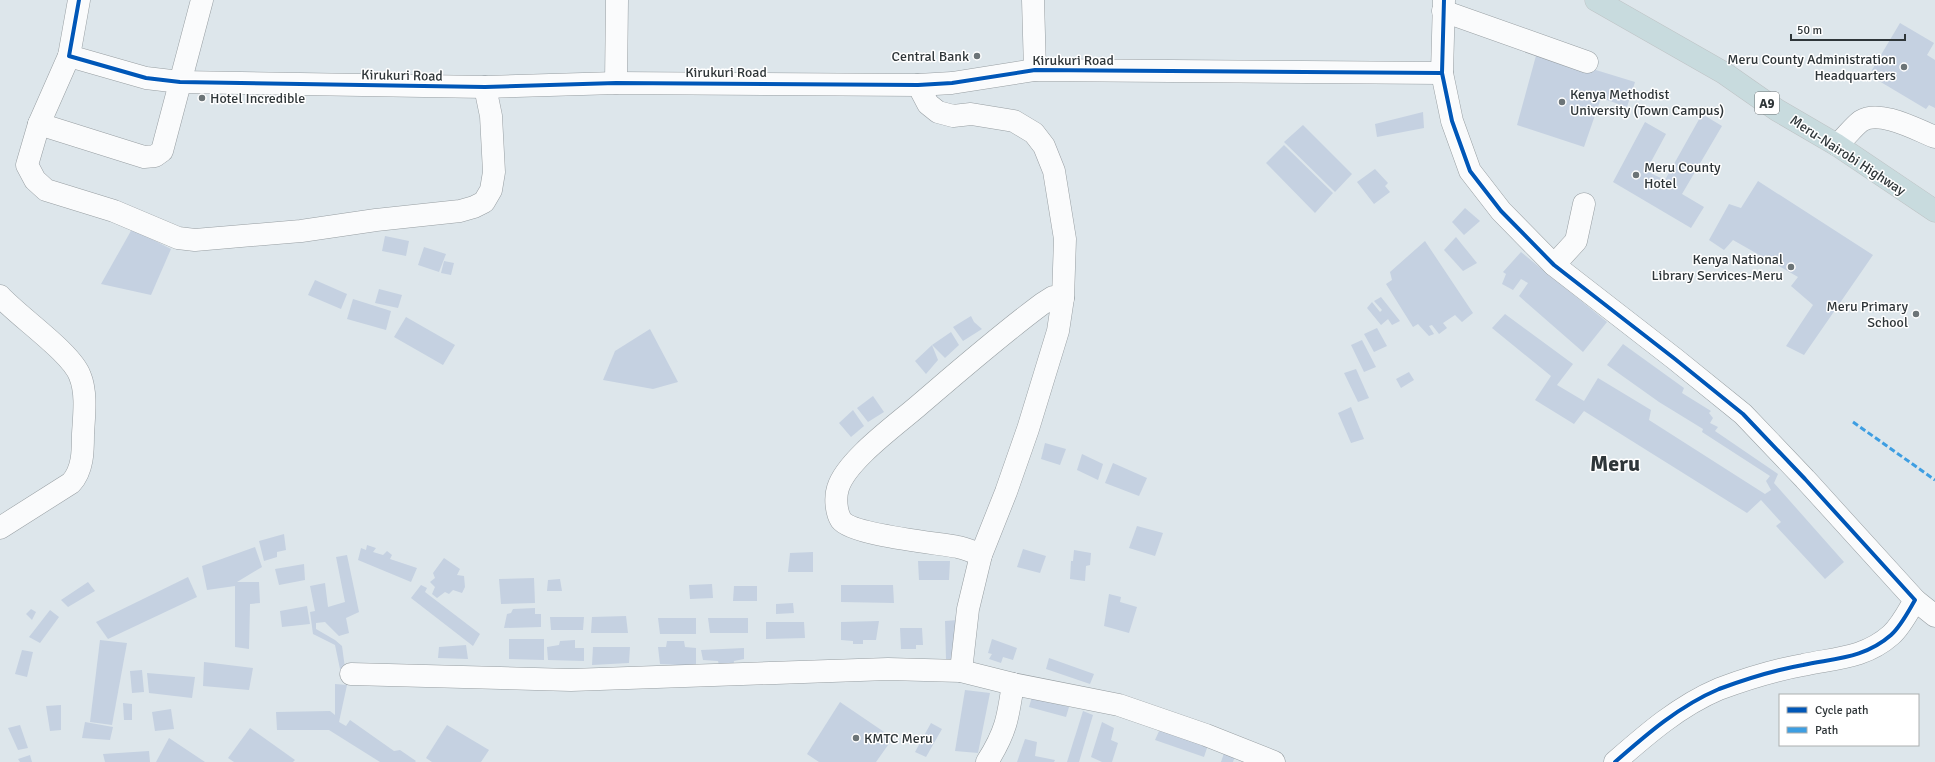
<svg xmlns="http://www.w3.org/2000/svg" width="1935" height="762" viewBox="0 0 1935 762" font-family="Signika,sans-serif">
  <rect width="100%" height="100%" fill="#dde6eb"/>
  <!-- building -->
  <g fill="#c5d1e1">
    <polygon points="1900,23 1934,43 1927,55 1935,60 1935,108 1929,105 1926,109 1869,75"/>
    <polygon points="1537,52 1635,82 1627,107 1601,98 1584,147 1517,125"/>
    <polygon points="1423,112 1424,128 1377,137 1375,124"/>
    <polygon points="1702,114 1722,126 1682,194 1704,207 1691,228 1613,182 1645,122 1666,134 1646,171 1665,180"/>
    <polygon points="1303,125 1352,174 1335,192 1284,142"/>
    <polygon points="1284,145 1333,193 1315,213 1266,163"/>
    <polygon points="1375,169 1388,183 1385,186 1390,192 1374,204 1357,182"/>
    <polygon points="1758,181 1873,255 1804,355 1786,346 1813,305 1791,286 1798,277 1733,240 1724,250 1709,240 1729,204 1741,208"/>
    <polygon points="1465,208 1480,221 1464,235 1452,222"/>
    <polygon points="132,229 171,249 151,295 101,284"/>
    <polygon points="385,236 409,241 406,256 382,251"/>
    <polygon points="1456,237 1477,263 1463,271 1444,250"/>
    <polygon points="1425,241 1473,313 1462,322 1455,315 1443,323 1447,328 1439,334 1432,325 1429,326 1434,334 1429,336 1418,324 1413,327 1386,284 1392,280 1390,272"/>
    <polygon points="424,247 446,254 439,272 418,265"/>
    <polygon points="1521,252 1607,322 1583,352 1519,296 1528,283 1521,279 1513,290 1502,284 1506,274 1503,272"/>
    <polygon points="444,261 454,263 451,275 441,273"/>
    <polygon points="315,280 347,294 341,309 308,295"/>
    <polygon points="379,289 402,295 398,308 375,303"/>
    <polygon points="1381,297 1400,321 1392,325 1388,319 1381,325 1367,308 1372,302 1380,312 1382,310 1374,301"/>
    <polygon points="353,299 391,311 386,330 347,319"/>
    <polygon points="1505,314 1573,364 1557,385 1584,401 1598,378 1651,410 1649,420 1765,494 1771,490 1766,481 1770,476 1702,432 1703,429 1659,402 1607,365 1623,344 1684,388 1682,393 1711,411 1709,413 1713,418 1710,423 1718,427 1715,431 1778,474 1774,483 1844,562 1825,579 1776,526 1781,522 1761,500 1747,513 1584,411 1574,424 1535,400 1551,376 1492,328"/>
    <polygon points="971,316 974,322 982,329 963,341 953,327"/>
    <polygon points="406,317 455,345 443,365 394,337"/>
    <polygon points="1377,328 1387,346 1374,352 1364,334"/>
    <polygon points="650,329 678,382 653,389 603,380 615,351"/>
    <polygon points="951,332 959,345 945,358 932,345"/>
    <polygon points="1362,340 1376,367 1364,372 1351,345"/>
    <polygon points="932,345 938,360 926,374 915,361"/>
    <polygon points="1356,369 1369,398 1358,402 1344,373"/>
    <polygon points="1409,372 1414,380 1401,388 1396,379"/>
    <polygon points="873,396 884,412 868,422 857,408"/>
    <polygon points="1351,407 1364,439 1351,443 1338,413"/>
    <polygon points="853,410 864,426 851,437 839,423"/>
    <polygon points="1045,443 1066,449 1060,465 1041,459"/>
    <polygon points="1082,454 1103,464 1098,480 1077,470"/>
    <polygon points="1113,463 1147,478 1139,496 1105,483"/>
    <polygon points="1137,526 1163,533 1155,556 1129,548"/>
    <polygon points="284,534 286,550 277,552 277,557 264,561 259,541"/>
    <polygon points="367,545 376,548 373,552 383,555 387,551 392,555 390,559 417,568 411,582 358,560 361,548 366,550"/>
    <polygon points="255,547 262,567 237,582 259,582 260,603 250,604 249,649 235,647 235,586 207,590 202,566"/>
    <polygon points="1023,549 1046,556 1040,573 1017,567"/>
    <polygon points="1074,550 1091,553 1090,565 1086,566 1085,581 1070,579 1071,561 1073,561"/>
    <polygon points="813,552 813,572 788,572 790,553"/>
    <polygon points="347,555 359,612 346,618 349,633 339,636 325,622 316,623 316,629 335,640 342,646 345,668 340,669 335,645 313,634 310,612 315,611 310,586 325,583 328,607 345,602 336,557"/>
    <polygon points="444,558 460,569 457,575 464,576 465,587 462,593 453,590 449,594 445,592 437,598 432,594 435,587 430,582 435,578 433,573"/>
    <polygon points="918,561 950,561 949,580 919,580"/>
    <polygon points="304,564 305,580 279,585 275,569"/>
    <polygon points="188,577 197,597 108,639 96,622"/>
    <polygon points="534,578 535,603 501,604 499,579"/>
    <polygon points="560,579 562,591 547,591 548,580"/>
    <polygon points="88,582 95,591 68,607 61,600"/>
    <polygon points="712,584 713,598 690,599 689,585"/>
    <polygon points="421,585 427,588 425,592 480,634 473,646 411,598"/>
    <polygon points="841,585 893,585 894,603 841,602"/>
    <polygon points="734,586 757,586 757,601 733,601"/>
    <polygon points="1109,594 1121,597 1120,602 1137,607 1129,633 1104,626"/>
    <polygon points="793,603 794,613 776,614 776,604"/>
    <polygon points="307,606 310,624 282,627 280,611"/>
    <polygon points="535,608 535,614 541,614 541,627 504,628 507,614 511,613 513,609"/>
    <polygon points="31,609 36,612 32,620 26,614"/>
    <polygon points="50,610 59,617 40,643 29,637"/>
    <polygon points="626,616 628,633 591,633 592,617"/>
    <polygon points="550,617 584,617 583,630 551,630"/>
    <polygon points="658,618 696,618 696,634 660,634"/>
    <polygon points="708,618 748,618 748,633 710,633"/>
    <polygon points="958,620 956,659 946,659 945,621"/>
    <polygon points="879,621 876,640 863,640 863,644 853,644 853,641 841,640 841,622"/>
    <polygon points="766,622 804,622 805,638 766,639"/>
    <polygon points="900,628 922,628 923,645 916,645 916,649 901,649"/>
    <polygon points="509,639 544,639 544,660 509,659"/>
    <polygon points="992,639 1017,648 1013,660 1003,657 1001,663 989,659 992,654 988,653"/>
    <polygon points="100,640 127,643 112,725 90,722"/>
    <polygon points="575,640 575,648 584,648 584,661 548,660 547,647 559,645 560,641"/>
    <polygon points="667,641 684,641 685,647 696,648 696,666 660,664 658,647 666,647"/>
    <polygon points="466,645 468,659 438,658 439,647"/>
    <polygon points="593,647 630,647 629,663 592,665"/>
    <polygon points="744,648 744,659 734,661 733,668 720,670 718,661 703,660 701,650"/>
    <polygon points="22,650 33,652 27,677 15,674"/>
    <polygon points="1049,658 1094,674 1090,684 1046,669"/>
    <polygon points="204,662 253,668 249,690 203,686"/>
    <polygon points="142,670 144,692 132,693 130,671"/>
    <polygon points="147,673 195,677 192,698 149,693"/>
    <polygon points="335,684 347,685 339,722 346,726 350,720 394,751 400,750 416,761 415,762 380,762 329,730 277,730 276,712 330,711 335,715"/>
    <polygon points="965,690 990,693 978,753 955,751"/>
    <polygon points="1032,697 1069,707 1066,717 1029,707"/>
    <polygon points="840,702 893,738 876,762 819,762 807,754"/>
    <polygon points="123,703 132,704 132,720 124,720"/>
    <polygon points="61,705 61,730 50,731 46,706"/>
    <polygon points="171,709 174,729 155,731 152,712"/>
    <polygon points="1083,711 1093,715 1079,762 1067,762"/>
    <polygon points="85,722 113,727 110,740 82,738"/>
    <polygon points="1102,722 1114,728 1111,740 1118,743 1112,762 1102,762 1091,757"/>
    <polygon points="931,723 942,729 926,757 915,752"/>
    <polygon points="20,725 28,748 18,750 8,728"/>
    <polygon points="447,725 489,750 481,762 432,762 426,758"/>
    <polygon points="250,728 295,760 293,762 234,762 228,758"/>
    <polygon points="1160,729 1208,745 1204,757 1155,740"/>
    <polygon points="169,738 205,762 156,762"/>
    <polygon points="1025,739 1037,742 1035,756 1055,760 1054,762 1017,762"/>
    <polygon points="149,751 150,762 105,762 103,754"/>
    <polygon points="1224,753 1235,756 1233,762 1221,762"/>
    <polygon points="30,755 32,762 20,762 18,759"/>
  </g>
  <g fill="none" stroke-linecap="round" stroke-linejoin="round">
    <defs>
      <g id="minor">
        <polyline points="79,0 69,56 146,78 180,82 485,87 616,83 918,85 952,83 1035,70 1442,73"/>
        <polyline points="1033,0 1035,70"/>
        <path d="M1444,0l-2,73 10,48 18,50 31,40 53,54 121,94 68,55 62,65 110,121c-7,12 -14,26 -24,35 -26,23 -55,23 -88,30 -28,5 -57,14 -84,24 -40,17 -72,45 -104,73"/>
        <polyline points="1443,11 1587,62"/>
        <polyline points="69,56 39,124 144,157 155,156 162,151 202,0"/>
        <polyline points="616,83 617,0"/>
        <polyline points="918,85 928,104 938,112 953,116 971,114 1014,121 1034,133 1044,146 1054,171 1065,239 1063,298 1058,331 1028,429 1006,492 981,555 968,609 961,671"/>
        <polyline points="39,124 27,165 35,180 46,190 114,211 178,238 195,240 301,231 376,220 460,211 474,207 484,202 491,190 494,172 491,116 485,87"/>
        <path d="M1837,145c8,-7 16,-18 24,-24 19,-12 56,9 74,16"/>
        <polyline points="1554,265 1576,241 1584,204"/>
        <path d="M0,296c19,21 72,57 80,80 7,17 4,40 3,58 0,17 0,36 -12,49l-71,45"/>
        <path d="M981,555c-7,-3 -15,-6 -23,-8 -21,-4 -106,-12 -117,-27 -5,-8 -6,-23 -3,-32 8,-27 58,-63 80,-82 41,-35 81,-70 124,-102l11,-7 10,1"/>
        <polyline points="1915,600 1935,616"/>
        <polyline points="351,674 571,680 888,669 961,671 1013,684 1119,705 1206,735 1274,762"/>
        <path d="M987,762c19,-30 21,-44 26,-78"/>
      </g>
      <polyline id="highway" points="1596,0 1724,73 1777,110 1837,145 1935,211"/>
    </defs>
    <!-- minor casing -->
    <use href="#minor" stroke="#979ea2" stroke-width="23"/>
    <!-- highway casing -->
    <use href="#highway" stroke="#bec3c5" stroke-width="23"/>
    <!-- minor -->
    <use href="#minor" stroke="#fafbfc" stroke-width="22"/>
    <!-- highway -->
    <use href="#highway" stroke="#c8dbde" stroke-width="22"/>
    <!-- quiet -->
    <polyline stroke="#3d9ee2" stroke-width="3" stroke-dasharray="6 3" stroke-linecap="butt" points="1853,422 1935,480"/>
    <defs>
      <g id="cycleway">
        <polyline points="79,0 69,56 146,78 180,82 485,87 616,83 918,85 952,83 1035,70 1442,73"/>
        <path d="M1444,0l-2,73 10,48 18,50 31,40 53,54 121,94 68,55 62,65 110,121c-7,12 -14,26 -24,35 -26,23 -55,23 -88,30 -28,5 -57,14 -84,24 -40,17 -72,45 -104,73"/>
      </g>
    </defs>
    <!-- cycleway casing -->
    <use href="#cycleway" stroke="#fff" stroke-width="6"/>
    <!-- cycleway -->
    <use href="#cycleway" stroke="#0057b8" stroke-width="4"/>
  </g>
  <!-- markers -->
  <g fill="#6c7477" stroke="#fff" stroke-width="1.5">
    <circle cx="977" cy="56" r="4"/>
    <circle cx="1904" cy="67" r="4"/>
    <circle cx="202" cy="98" r="4"/>
    <circle cx="1562" cy="102" r="4"/>
    <circle cx="1636" cy="175" r="4"/>
    <circle cx="1791" cy="267" r="4"/>
    <circle cx="1916" cy="314" r="4"/>
    <circle cx="856" cy="738" r="4"/>
  </g>
  <g text-anchor="middle" stroke-width="3" stroke-linejoin="round" paint-order="stroke">
    <!-- shield labels -->
    <rect fill="#fff" stroke="#6d7274" stroke-width="1" x="1755" y="92" width="24" height="22" rx="3"/>
    <g font-size="13" font-weight="bold" fill="#2f3639">
      <text x="1767" y="108">A9</text>
    </g>
    <!-- poi labels -->
    <g font-size="14" fill="#2f3639" stroke="#fff" text-anchor="end">
      <text x="969" y="61">Central Bank</text>
      <text x="1896" y="64">Meru County Administration<tspan x="1896" dy="16">Headquarters</tspan></text>
      <text x="1570" y="99" text-anchor="start">Kenya Methodist<tspan x="1570" dy="16">University (Town Campus)</tspan></text>
      <text x="210" y="103" text-anchor="start">Hotel Incredible</text>
      <text x="1644" y="172" text-anchor="start">Meru County<tspan x="1644" dy="16">Hotel</tspan></text>
      <text x="1783" y="264">Kenya National<tspan x="1783" dy="16">Library Services-Meru</tspan></text>
      <text x="1908" y="311">Meru Primary<tspan x="1908" dy="16">School</tspan></text>
      <text x="864" y="743" text-anchor="start">KMTC Meru</text>
    </g>
    <!-- street labels -->
    <g font-size="14" fill="#2f3639" stroke="#fff">
      <text x="1073" y="65">Kirukuri Road</text>
      <text x="726" y="77">Kirukuri Road</text>
      <text transform="translate(402 75) rotate(1)" y="5">Kirukuri Road</text>
      <text transform="translate(1848 155) rotate(33)" y="5">Meru-Nairobi Highway</text>
    </g>
    <!-- town labels -->
    <g font-size="22" font-weight="bold" fill="#2f3639" stroke="#fff">
      <text x="1615" y="471">Meru</text>
    </g>
  </g>
  <!-- legend -->
  <rect x="1779" y="694" width="140" height="52" fill="#ffffff" stroke="#acafb0"/>
  <rect x="1787" y="707" width="20" height="6" fill="#0057b8" stroke="#acafb0"/>
  <text x="1815" y="714" font-size="12" fill="#2f3639">Cycle path</text>
  <rect x="1787" y="727" width="20" height="6" fill="#3d9ee2" stroke="#acafb0"/>
  <text x="1815" y="734" font-size="12" fill="#2f3639">Path</text>
  <!-- scale -->
  <path d="M1791 34v6h114v-6" fill="none" stroke="#2f3639" stroke-width="2"/>
  <text x="1797" y="34" font-size="12" fill="#2f3639" stroke="#ffffff" stroke-width="3" paint-order="stroke">50 m</text>
</svg>
